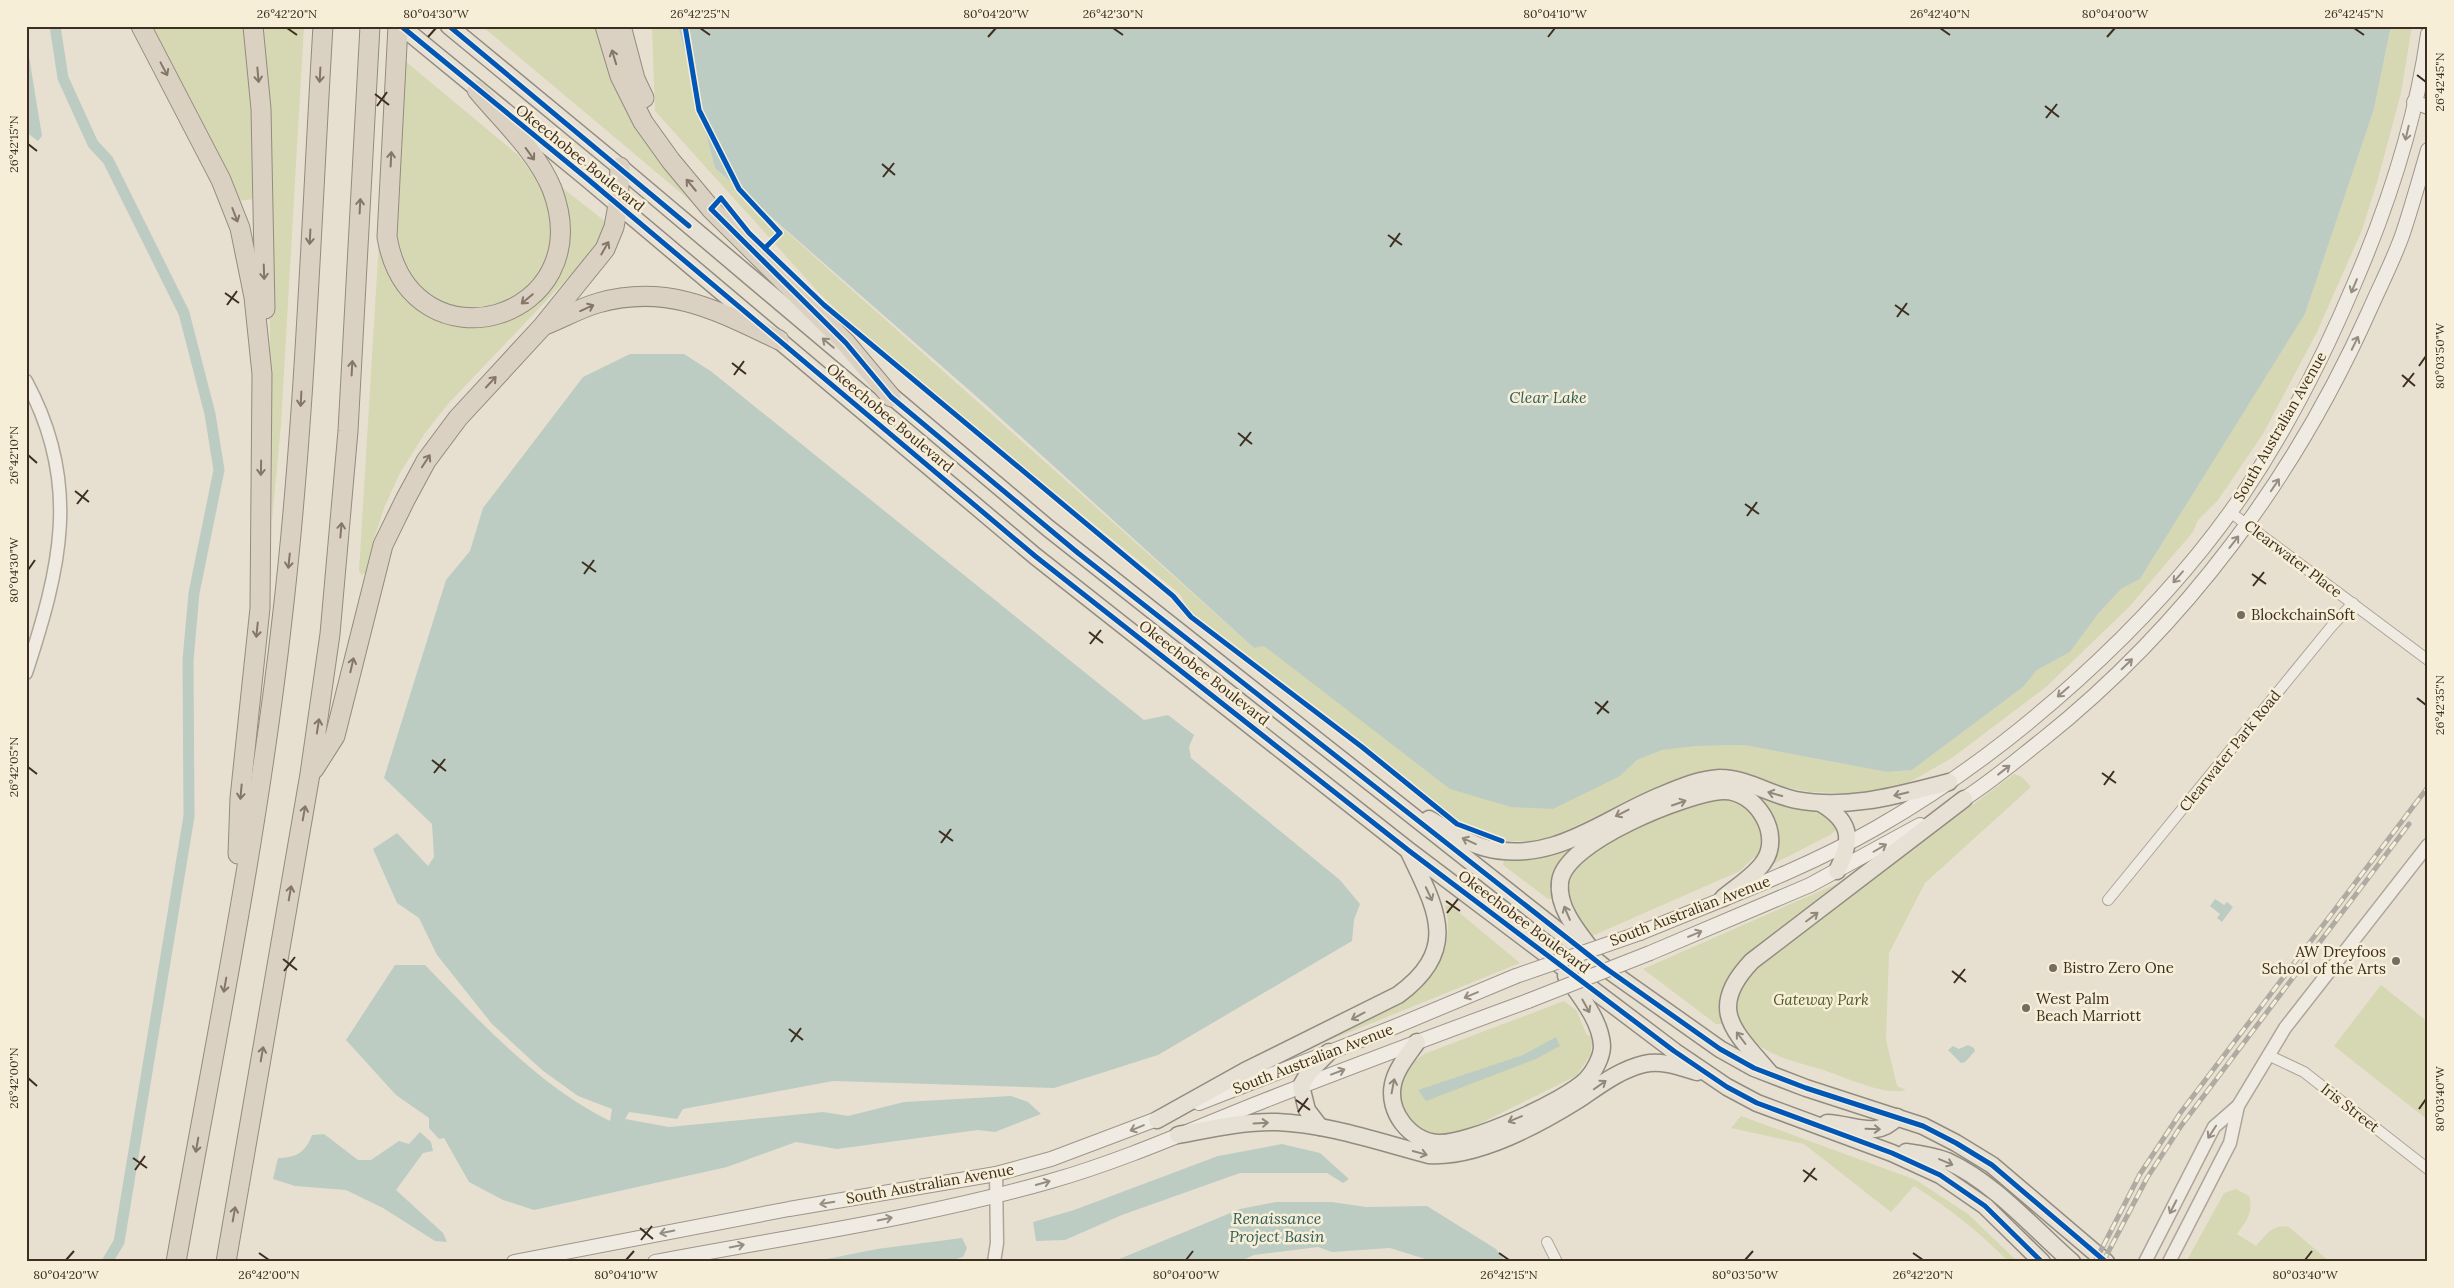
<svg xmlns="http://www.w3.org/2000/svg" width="2454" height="1288" viewBox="0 0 2454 1288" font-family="Lora,serif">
  <rect width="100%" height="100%" fill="#e7e0d1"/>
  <!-- green -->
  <g fill="#d6d7b3">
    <polygon points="152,26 247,26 250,47 255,199 238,201 221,159"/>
    <polygon points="262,26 304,26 281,424 272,520 267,99 266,61"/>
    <polygon points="482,26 600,26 700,209"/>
    <polygon points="652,26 678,26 715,168 1254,648 1264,646 1620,776 1637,760 1662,750 1697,746 1744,745 1887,772 1912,770 2023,687 2037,670 2070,652 2098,614 2121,589 2140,579 2305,314 2374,109 2391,27 2412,26 2401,93 2378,179 2362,230 2317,332 2263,434 2218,500 2198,520 2193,532 2129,607 2046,687 1952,758 1901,787 1860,794 1811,792 1772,785 1723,768 1678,778 1554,836 1529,841 1502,841 1469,833 1455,822 1250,666 1189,612 1180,594 873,345 821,295 655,111"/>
    <polygon points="405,61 518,155 542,186 555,226 543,275 504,307 455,310 417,288 396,245"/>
    <polygon points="560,186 606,222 600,240 583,262 448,404 425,433 400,473 384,508 372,545 366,572 362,575 359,571 379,241 390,272 450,320 543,294"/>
    <path d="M2014,774l8,3 9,10 -106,96 -36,70 -3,87 11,46 9,4c-20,6 -57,-11 -77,-18 -20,-7 -43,-11 -61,-21 -25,-14 -41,-39 -29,-66 3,-7 10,-13 15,-18z"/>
    <path d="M1756,796l42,11 22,3 18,18 -8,7 -57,29c11,-38 6,-38 -17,-68z"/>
    <polygon points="1727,799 1752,811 1762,831 1759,859 1754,857 1740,871 1592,936 1572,911 1575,908 1572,901 1568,902 1568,875 1580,858 1628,832 1696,804"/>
    <path d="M1573,845l-16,22 -3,32h-6l-45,-34 1,-6c31,1 42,1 69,-14z"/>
    <path d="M1843,881l1,4c-26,19 -110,75 -120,101 -4,12 -1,26 1,38h-9l-73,-55z"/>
    <path d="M1450,905l70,58 -222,90c29,-15 116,-52 132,-76 16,-22 22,-45 15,-71z"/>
    <polygon points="2381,985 2428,1022 2428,1120 2334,1046"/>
    <polygon points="1564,1001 1576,1010 1587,1035 1593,1037 1590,1056 1576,1076 1469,1129 1436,1135 1420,1130 1409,1120 1399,1103 1397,1087 1407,1067 1424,1054"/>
    <path d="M1741,1116l175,64 52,34 50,48h-9c-30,-30 -60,-54 -95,-76l-23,26 -87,-68 -73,-16z"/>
    <path d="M2236,1189l13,7c5,17 -3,25 -12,38l19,12c10,-11 17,-23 33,-19l41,35h-144l38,-69z"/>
  </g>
  <!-- water -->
  <g fill="#bcccc2">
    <polygon points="678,26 2391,26 2374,109 2305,314 2140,579 2121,589 2098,614 2070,652 2037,670 2023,687 1912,770 1887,772 1744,745 1697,746 1662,750 1637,760 1620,776 1553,809 1511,807 1450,789 1264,646 1254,648 985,404 715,168"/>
    <polygon points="26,38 42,136 38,141 26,132"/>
    <path d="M630,354h54l28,18 432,348 24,-5 26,20 -5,12 2,11 149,122 20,24 -6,16 -2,21 -194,114 -104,33 -221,-7 -150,28 -6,10 -48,-7 -4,7 44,8 154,-15 25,4 56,-14 107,-6 17,6 13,12 -46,18 -17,-2 -141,19 -41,-7 -69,25 -193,43 -31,-10 -34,-18 -25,-44 -5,1 -10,-11v-10l-33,-23 -50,-55 49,-75h30c56,57 112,120 185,156l2,-12 -34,-13 -36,-26 -50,-46 -55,-69 -18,-37 -22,-15 -24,-54 24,-16 31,33 6,-9 -2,-33 -48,-46 62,-198 24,-29 13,-43 100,-131z"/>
    <polygon points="2215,899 2224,905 2227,902 2233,907 2222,922 2217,918 2220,914 2210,906"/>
    <polygon points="1556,1037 1560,1046 1536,1059 1426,1101 1418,1090 1523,1055"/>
    <polygon points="1968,1045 1974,1048 1975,1051 1965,1062 1961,1063 1948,1050 1953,1046 1959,1049"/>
    <path d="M420,1132l11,10 2,9 -10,2 -27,37 47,43 4,9 -12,-1 -52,-33 -37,-18 -51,-4 -22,-7 5,-21c18,0 28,-6 34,-23l12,-1 34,26h13l28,-19 10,3z"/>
    <polygon points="1282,1144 1320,1153 1349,1179 1343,1183 1327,1173 1240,1173 1122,1215 1065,1240 1036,1241 1033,1222 1074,1210 1218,1156"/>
    <polygon points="1276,1202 1332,1202 1366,1207 1427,1206 1496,1249 1506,1262 1435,1262 1390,1248 1332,1252 1318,1247 1254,1255 1238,1262 1112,1262 1240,1209"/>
    <polygon points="962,1238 967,1248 963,1257 945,1262 812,1262 877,1249"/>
  </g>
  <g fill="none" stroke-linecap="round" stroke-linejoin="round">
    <!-- canal -->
    <polyline stroke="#bcccc2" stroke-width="11" points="55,26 63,78 93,144 108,160 184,313 210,414 219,470 194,593 188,660 189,816 119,1242 107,1262"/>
    <defs>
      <g id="minor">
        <polyline points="2230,512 2428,660"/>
        <polyline points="2108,900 2331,627 2353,603"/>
        <polyline points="2268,1055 2304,1072 2428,1169"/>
        <polyline points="1547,1242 1557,1262"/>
      </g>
      <g id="tertiary">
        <path d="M26,381c56,103 34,188 0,292"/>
        <polyline points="994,1262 997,1243 996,1174"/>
        <polyline points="2145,1262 2214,1127 2238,1106"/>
        <polyline points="2169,1262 2230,1143 2238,1106 2285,1028 2428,845"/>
      </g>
      <g id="secondary">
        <polyline points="2414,102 2428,107"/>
        <path d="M1956,804c30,-18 58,-42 86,-64 143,-114 254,-264 328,-431 11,-25 24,-50 33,-76 9,-27 17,-56 25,-83"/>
        <path d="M1640,933c79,-33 161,-62 236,-105 135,-77 280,-206 367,-334 45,-67 81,-138 112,-212 34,-79 61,-162 73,-248"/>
        <polyline points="1650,953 1810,885 1920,825"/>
        <polyline points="1199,1103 1394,1027 1516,976"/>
        <polyline points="514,1262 789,1209 996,1174 1051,1159 1165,1116"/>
        <path d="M655,1262c132,-25 267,-44 396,-81 74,-21 144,-53 215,-81 87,-34 175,-67 262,-99"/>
      </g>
      <g id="primary">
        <polyline points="401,26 584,176 1035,556 1408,850 1674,1051 1727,1087 1757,1103 1892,1153 1940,1175 1985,1206 2042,1262"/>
        <polyline points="449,26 620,167 1048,528 1604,967 1720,1049 1754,1068 1806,1088 1923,1126 1956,1143 1992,1165 2106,1262"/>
        <path d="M1822,804c31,19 30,37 15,67"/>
        <path d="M1429,819c18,10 37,24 57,29 67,17 118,-30 176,-53 19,-8 38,-16 58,-17 26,0 51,17 76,22 53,10 102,-5 153,-18"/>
        <path d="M1591,949c-14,-18 -34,-42 -31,-67 4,-40 127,-89 163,-91 33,-1 61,44 40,72 -10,14 -27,24 -40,35"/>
        <path d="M1417,1042c-9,13 -21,27 -24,42 -6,28 17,57 45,59 30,2 127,-42 148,-63 8,-8 16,-23 16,-34 -1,-25 -22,-50 -36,-70"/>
        <path d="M1769,1072c-35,-41 -63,-63 -17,-111l212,-162"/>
        <path d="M1157,1120l88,-49 153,-76c63,-46 38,-86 11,-143"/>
        <path d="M1827,1123c27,1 50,17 70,-6"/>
        <polyline points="1320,1127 1307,1110 1301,1086 1309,1072 1329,1052"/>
        <path d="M1178,1135c32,-6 66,-14 99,-13 51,2 102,20 152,33 49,3 109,-30 149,-55 21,-14 41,-30 66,-36 18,-4 36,3 53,8"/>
        <path d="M1906,1152c14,2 28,4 41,9 48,22 86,67 125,101"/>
      </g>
      <g id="motorway">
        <polyline points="141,26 221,180 240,228 254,297 262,374 260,608 240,798 238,854"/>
        <polyline points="253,26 261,109 265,309"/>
        <path d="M398,26l-11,211c24,138 215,84 165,-48 -15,-37 -50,-69 -75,-99"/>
        <polyline points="605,26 620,76 643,122 671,161 711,209 846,343 891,397"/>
        <polyline points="621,26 635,79 644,98"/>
        <path d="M545,325c18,-7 35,-17 53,-22 70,-20 120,8 181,37"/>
        <polyline points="314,769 335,736 383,545 405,500 426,461 458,418 542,327 605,249 614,227 618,205 620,167"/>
        <path d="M176,1262c38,-214 82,-427 106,-642 23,-197 29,-396 41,-594"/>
        <polyline points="226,1262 310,774 330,634 348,431 370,26"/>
      </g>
    </defs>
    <!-- minor casing -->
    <use href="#minor" stroke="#ada599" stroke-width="12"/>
    <!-- tertiary casing -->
    <use href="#tertiary" stroke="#ada599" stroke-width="15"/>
    <!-- secondary casing -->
    <use href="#secondary" stroke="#9c958a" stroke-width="16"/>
    <!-- primary casing -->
    <use href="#primary" stroke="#928b80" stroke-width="19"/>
    <!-- motorway casing -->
    <use href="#motorway" stroke="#928b80" stroke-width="21"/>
    <!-- minor -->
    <use href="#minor" stroke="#efebe3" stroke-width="10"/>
    <!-- tertiary -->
    <use href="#tertiary" stroke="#efebe3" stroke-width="12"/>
    <!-- secondary -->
    <use href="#secondary" stroke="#efebe3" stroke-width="14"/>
    <!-- primary -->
    <use href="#primary" stroke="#e6e1d4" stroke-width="16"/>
    <!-- motorway -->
    <use href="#motorway" stroke="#dad1c2" stroke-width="19"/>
    <defs>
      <g id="rail">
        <polyline points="2095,1262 2140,1174 2181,1112 2428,787"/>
        <polyline points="2103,1262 2147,1178 2181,1126 2409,824"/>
      </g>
    </defs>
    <!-- rail casing -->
    <use href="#rail" stroke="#afaaa2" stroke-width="5"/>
    <!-- rail -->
    <use href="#rail" stroke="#f7eed8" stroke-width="3" stroke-dasharray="9" stroke-linecap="butt"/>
    <defs>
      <g id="secondary-bridge">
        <polyline points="1516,976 1640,933"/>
        <polyline points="1528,1001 1650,953"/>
      </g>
    </defs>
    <!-- secondary-bridge casing -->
    <use href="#secondary-bridge" stroke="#9c958a" stroke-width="16" stroke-linecap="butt"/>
    <!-- secondary-bridge -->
    <use href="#secondary-bridge" stroke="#efebe3" stroke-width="14"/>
    <defs>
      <g id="cycleway">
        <polyline points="401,26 584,176 1035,556 1408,850 1674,1051 1727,1087 1757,1103 1892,1153 1940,1175 1985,1206 2042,1262"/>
        <polyline points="449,26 689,226"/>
        <polyline points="685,26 699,110 739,189 780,233 765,248"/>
        <polyline points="1502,841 1457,824 1362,747 1191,617 1173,596 824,305 749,233 721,198 711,209 846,343 891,397 1078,553 1604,967 1720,1049 1754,1068 1806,1088 1923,1126 1956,1143 1992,1165 2106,1262"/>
      </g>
    </defs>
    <!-- cycleway casing -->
    <use href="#cycleway" stroke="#f7eed8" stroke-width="8"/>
    <!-- cycleway -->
    <use href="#cycleway" stroke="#0057b8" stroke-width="5"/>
  </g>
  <!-- one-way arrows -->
  <defs><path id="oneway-shaft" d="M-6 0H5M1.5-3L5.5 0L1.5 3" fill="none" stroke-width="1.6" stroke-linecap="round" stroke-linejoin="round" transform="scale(1.25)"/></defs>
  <g stroke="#847769">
    <use href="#oneway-shaft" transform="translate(614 57) rotate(-107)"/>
    <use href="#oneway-shaft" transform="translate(164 69) rotate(62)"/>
    <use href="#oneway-shaft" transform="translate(258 75) rotate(85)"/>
    <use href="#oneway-shaft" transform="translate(320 75) rotate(93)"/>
    <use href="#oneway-shaft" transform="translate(530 154) rotate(54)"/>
    <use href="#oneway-shaft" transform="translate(391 159) rotate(-87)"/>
    <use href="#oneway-shaft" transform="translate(691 185) rotate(-130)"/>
    <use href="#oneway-shaft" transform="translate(360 206) rotate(-87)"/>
    <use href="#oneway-shaft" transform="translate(235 215) rotate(69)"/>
    <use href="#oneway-shaft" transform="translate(310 237) rotate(93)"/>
    <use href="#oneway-shaft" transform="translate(605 248) rotate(-60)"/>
    <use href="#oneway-shaft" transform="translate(264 272) rotate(88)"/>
    <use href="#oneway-shaft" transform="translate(527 299) rotate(140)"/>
    <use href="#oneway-shaft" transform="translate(587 308) rotate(-24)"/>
    <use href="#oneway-shaft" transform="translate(352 368) rotate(-87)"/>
    <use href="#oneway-shaft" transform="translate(491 382) rotate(-47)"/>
    <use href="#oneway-shaft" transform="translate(301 399) rotate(93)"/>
    <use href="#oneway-shaft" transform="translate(426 461) rotate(-57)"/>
    <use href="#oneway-shaft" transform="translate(261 468) rotate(91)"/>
    <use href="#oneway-shaft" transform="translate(341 530) rotate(-85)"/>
    <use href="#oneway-shaft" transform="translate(289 561) rotate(96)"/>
    <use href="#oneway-shaft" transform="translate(257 630) rotate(96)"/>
    <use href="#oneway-shaft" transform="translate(352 665) rotate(-77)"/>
    <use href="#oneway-shaft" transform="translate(318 726) rotate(-81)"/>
    <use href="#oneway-shaft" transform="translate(241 792) rotate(95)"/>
    <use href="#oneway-shaft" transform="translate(304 813) rotate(-80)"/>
    <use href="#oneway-shaft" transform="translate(290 893) rotate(-80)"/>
    <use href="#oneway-shaft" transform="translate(225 985) rotate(100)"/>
    <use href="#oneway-shaft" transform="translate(262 1054) rotate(-80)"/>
    <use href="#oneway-shaft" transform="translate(197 1145) rotate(100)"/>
    <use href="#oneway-shaft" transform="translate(234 1214) rotate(-80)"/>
  </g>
  <g stroke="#968c82">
    <use href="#oneway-shaft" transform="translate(2407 133) rotate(103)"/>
    <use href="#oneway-shaft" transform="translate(2354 286) rotate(113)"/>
    <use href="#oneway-shaft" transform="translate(2355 343) rotate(-64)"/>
    <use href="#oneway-shaft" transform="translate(2275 485) rotate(-56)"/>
    <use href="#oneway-shaft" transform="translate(2234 542) rotate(-52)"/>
    <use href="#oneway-shaft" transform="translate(2178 577) rotate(131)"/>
    <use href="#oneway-shaft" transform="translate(2127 664) rotate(-44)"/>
    <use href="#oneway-shaft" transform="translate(2063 692) rotate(139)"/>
    <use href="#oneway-shaft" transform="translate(2004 770) rotate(-38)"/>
    <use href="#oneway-shaft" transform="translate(1880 848) rotate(-30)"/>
    <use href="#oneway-shaft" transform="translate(1695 934) rotate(-23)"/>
    <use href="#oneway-shaft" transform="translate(1471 995) rotate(157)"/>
    <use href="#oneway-shaft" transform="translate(1338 1072) rotate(-21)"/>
    <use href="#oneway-shaft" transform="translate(1137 1128) rotate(158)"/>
    <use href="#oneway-shaft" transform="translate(2212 1132) rotate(123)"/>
    <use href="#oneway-shaft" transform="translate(1043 1183) rotate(-16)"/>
    <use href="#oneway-shaft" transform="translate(827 1203) rotate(170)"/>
    <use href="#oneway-shaft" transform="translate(2173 1207) rotate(117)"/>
    <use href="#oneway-shaft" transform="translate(885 1219) rotate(-11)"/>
    <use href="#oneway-shaft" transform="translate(667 1232) rotate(169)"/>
    <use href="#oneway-shaft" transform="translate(737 1246) rotate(-11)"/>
  </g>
  <g stroke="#92887a">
    <use href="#oneway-shaft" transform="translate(828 343) rotate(-140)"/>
    <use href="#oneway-shaft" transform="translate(1775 794) rotate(-164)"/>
    <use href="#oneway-shaft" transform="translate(1901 794) rotate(166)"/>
    <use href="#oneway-shaft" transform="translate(1679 803) rotate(-19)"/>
    <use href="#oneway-shaft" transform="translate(1622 813) rotate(153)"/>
    <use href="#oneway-shaft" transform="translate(1469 841) rotate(-156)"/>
    <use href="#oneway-shaft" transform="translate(1429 894) rotate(65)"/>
    <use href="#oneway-shaft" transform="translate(1567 913) rotate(-113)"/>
    <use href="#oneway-shaft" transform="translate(1812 917) rotate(-37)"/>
    <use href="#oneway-shaft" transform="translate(1586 1006) rotate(61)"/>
    <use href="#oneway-shaft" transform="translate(1358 1016) rotate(152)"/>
    <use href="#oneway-shaft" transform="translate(1741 1038) rotate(-127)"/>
    <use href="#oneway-shaft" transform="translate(1600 1085) rotate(-35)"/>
    <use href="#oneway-shaft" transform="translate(1393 1086) rotate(-79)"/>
    <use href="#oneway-shaft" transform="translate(1515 1119) rotate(157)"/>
    <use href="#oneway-shaft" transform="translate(1261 1123) rotate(-3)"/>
    <use href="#oneway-shaft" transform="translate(1873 1129) rotate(2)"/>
    <use href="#oneway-shaft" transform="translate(1420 1153) rotate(15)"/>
    <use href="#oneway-shaft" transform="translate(1946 1162) rotate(23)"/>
  </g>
  <!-- ticks -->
  <path fill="none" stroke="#3d2e20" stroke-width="2" d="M287,28l10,7M700,28l10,7M1113,28l10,7M1940,28l10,7M2354,28l10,7M428,37l8,-9M988,37l8,-9M1548,37l7,-9M2107,37l8,-9M2417,75l9,7M375,94l14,11M377,106l10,-14M2045,106l14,11M2046,118l11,-14M28,144l9,7M882,164l13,11M883,177l11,-14M1388,235l14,10M1390,247l10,-14M225,293l14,10M227,305l10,-14M1895,305l14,10M1897,317l10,-14M732,363l14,11M2419,366l7,-10M734,375l10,-14M2402,375l13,11M2403,387l11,-14M1238,433l14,11M1240,446l11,-14M28,455l9,8M75,491l14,11M77,504l11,-14M1745,504l14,10M1747,516l10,-14M582,562l14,10M28,570l7,-10M584,574l10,-14M2252,574l14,10M2253,586l11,-14M1089,632l14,11M1090,644l11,-14M2417,698l9,7M1595,702l14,11M1597,714l11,-13M432,760l14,11M28,767l9,7M434,773l11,-14M2102,773l14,10M2104,785l10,-14M939,831l14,10M941,843l10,-14M1446,901l14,10M1447,913l11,-14M283,959l14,11M284,971l11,-14M1952,971l14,11M1954,983l11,-14M789,1029l14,11M791,1042l10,-14M28,1078l9,8M1296,1100l14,10M2419,1109l7,-10M1298,1112l10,-14M133,1158l14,10M135,1170l10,-14M1803,1170l14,10M1804,1182l11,-14M640,1228l13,11M641,1240l11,-14M259,1253l10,7M1499,1253l10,7M1913,1253l10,7M66,1260l8,-9M626,1260l8,-9M1186,1260l7,-9M1745,1260l8,-9M2305,1260l7,-9"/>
  <!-- markers -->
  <g fill="#786c5e" stroke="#f7eed8" stroke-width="2">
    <circle cx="2241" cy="615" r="5"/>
    <circle cx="2396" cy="961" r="5"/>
    <circle cx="2053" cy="968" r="5"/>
    <circle cx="2026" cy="1008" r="5"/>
  </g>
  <g text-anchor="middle" stroke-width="5" stroke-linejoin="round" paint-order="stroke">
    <!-- street labels -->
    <g font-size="15" fill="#3d2e20" stroke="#f7eed8">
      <text transform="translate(580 158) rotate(39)" y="5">Okeechobee Boulevard</text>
      <text transform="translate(890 418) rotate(40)" y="5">Okeechobee Boulevard</text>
      <text transform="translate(2280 427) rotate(-60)" y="5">South Australian Avenue</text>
      <text transform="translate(2293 559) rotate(37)" y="5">Clearwater Place</text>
      <text transform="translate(1204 673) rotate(38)" y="5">Okeechobee Boulevard</text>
      <text transform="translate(2230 751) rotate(-51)" y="5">Clearwater Park Road</text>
      <text transform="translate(1690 911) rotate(-21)" y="5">South Australian Avenue</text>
      <text transform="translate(1524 922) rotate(37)" y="5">Okeechobee Boulevard</text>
      <text transform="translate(1313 1059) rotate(-21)" y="5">South Australian Avenue</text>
      <text transform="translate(2350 1108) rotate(38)" y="5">Iris Street</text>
      <text transform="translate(930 1184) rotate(-10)" y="5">South Australian Avenue</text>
    </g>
    <!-- poi labels -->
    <g font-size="15" fill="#3d2e20" stroke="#f7eed8" text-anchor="start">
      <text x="2251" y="620">BlockchainSoft</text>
      <text x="2386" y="957" text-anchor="end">AW Dreyfoos<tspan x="2386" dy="17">School of the Arts</tspan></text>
      <text x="2063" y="973">Bistro Zero One</text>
      <text x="2036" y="1004">West Palm<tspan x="2036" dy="17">Beach Marriott</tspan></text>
    </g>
    <!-- park labels -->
    <g font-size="15" font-style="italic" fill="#4d5a26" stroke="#f7eed8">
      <text x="1821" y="1005">Gateway Park</text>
    </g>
    <!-- water labels -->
    <g font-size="16" font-style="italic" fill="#2f5d5a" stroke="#f7eed8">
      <text x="1548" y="403">Clear Lake</text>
      <text x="1277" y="1224">Renaissance<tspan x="1277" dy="18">Project Basin</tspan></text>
    </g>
  </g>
  <!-- border -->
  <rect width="2454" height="1288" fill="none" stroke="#f7eed8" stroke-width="55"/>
  <rect x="28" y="28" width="2398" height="1232" fill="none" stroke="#3d2e20" stroke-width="2"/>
  <g font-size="12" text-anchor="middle" fill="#3d2e20">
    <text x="287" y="18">26°42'20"N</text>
    <text x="436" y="18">80°04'30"W</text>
    <text x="700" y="18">26°42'25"N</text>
    <text x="996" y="18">80°04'20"W</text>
    <text x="1113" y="18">26°42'30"N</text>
    <text x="1555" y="18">80°04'10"W</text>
    <text x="1940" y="18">26°42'40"N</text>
    <text x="2115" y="18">80°04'00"W</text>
    <text x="2354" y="18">26°42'45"N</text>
    <text transform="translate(2440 82) rotate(-90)" y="4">26°42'45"N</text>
    <text transform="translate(14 144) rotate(-90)" y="4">26°42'15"N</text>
    <text transform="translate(2440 356) rotate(-90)" y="4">80°03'50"W</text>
    <text transform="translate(14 455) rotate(-90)" y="4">26°42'10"N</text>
    <text transform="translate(14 570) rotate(-90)" y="4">80°04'30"W</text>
    <text transform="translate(2440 705) rotate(-90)" y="4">26°42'35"N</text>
    <text transform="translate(14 767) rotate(-90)" y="4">26°42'05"N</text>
    <text transform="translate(14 1078) rotate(-90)" y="4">26°42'00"N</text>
    <text transform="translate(2440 1099) rotate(-90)" y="4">80°03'40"W</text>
    <text x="66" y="1279">80°04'20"W</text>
    <text x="269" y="1279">26°42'00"N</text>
    <text x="626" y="1279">80°04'10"W</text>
    <text x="1186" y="1279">80°04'00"W</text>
    <text x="1509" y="1279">26°42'15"N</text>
    <text x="1745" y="1279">80°03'50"W</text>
    <text x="1923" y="1279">26°42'20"N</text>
    <text x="2305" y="1279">80°03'40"W</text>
  </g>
</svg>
